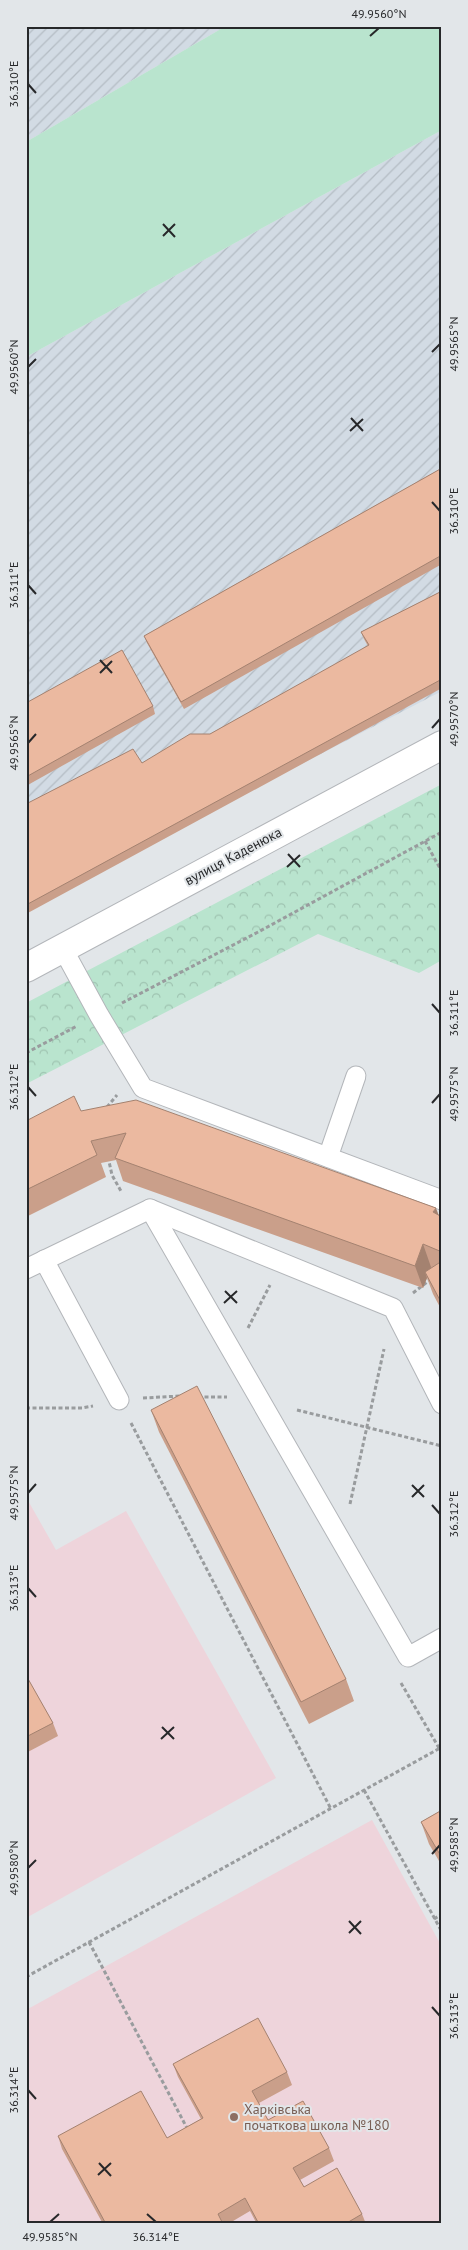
<svg xmlns="http://www.w3.org/2000/svg" width="468" height="2250" viewBox="0 0 468 2250" font-family="'PT Sans',sans-serif">
  <defs>
    <pattern id="industrial-furrows" width="10" height="10" patternUnits="userSpaceOnUse" patternTransform="scale(1.25)"><rect width="10" height="10" fill="#d2dbe4"/><path d="M-1 1l2-2M0 10L10 0M9 11l2-2" fill="none" stroke="#b4bcc4"/></pattern>
    <pattern id="forest-crowns" width="20" height="18" patternUnits="userSpaceOnUse" patternTransform="scale(1.25)"><rect width="20" height="18" fill="#b9e4ce"/><path d="M2 6a3 3 0 1 1 6 0M12 15a3 3 0 1 1 6 0" fill="none" stroke="#9fc4b1"/></pattern>
  </defs>
  <rect width="100%" height="100%" fill="#e2e6e9"/>
  <!-- industrial -->
  <g fill="url(#industrial-furrows)">
    <polygon points="26,26 226,26 26,142"/>
    <polygon points="442,130 442,691 26,907 26,357"/>
  </g>
  <!-- education -->
  <g fill="#eed4db">
    <polygon points="26,1497 56,1550 126,1511 276,1778 26,1918"/>
    <polygon points="372,1820 442,1947 442,2224 26,2224 26,2010"/>
  </g>
  <!-- grass -->
  <polygon fill="#b9e4ce" points="226,26 442,26 442,130 26,357 26,142"/>
  <!-- forest -->
  <polygon fill="url(#forest-crowns)" points="442,784 442,960 419,973 318,934 26,1084 26,1003"/>
  <g fill="none" stroke-linecap="round" stroke-linejoin="round">
    <defs>
      <g id="service">
        <polyline points="63,949 99,1015 143,1088 442,1200"/>
        <polyline points="328,1157 356,1076"/>
        <polyline points="150,1209 408,1657 442,1638"/>
        <polyline points="44,1260 119,1400"/>
        <polyline points="26,1269 150,1209 393,1308 442,1404"/>
      </g>
      <polyline id="tertiary" points="26,968 442,745"/>
    </defs>
    <!-- service casing -->
    <use href="#service" stroke="#b3b6ba" stroke-width="21"/>
    <!-- tertiary casing -->
    <use href="#tertiary" stroke="#b3b6ba" stroke-width="30"/>
    <!-- path -->
    <g stroke="#999c9e" stroke-width="3" stroke-dasharray="4 2.5" stroke-linecap="butt">
      <polyline points="425,841 442,872"/>
      <polyline points="122,1003 260,931 442,832"/>
      <polyline points="26,1053 77,1026"/>
      <polyline points="107,1107 117,1095"/>
      <polyline points="108,1157 112,1175 122,1193"/>
      <polyline points="413,1293 431,1279"/>
      <polyline points="248,1328 270,1285"/>
      <polyline points="198,1397 227,1397"/>
      <polyline points="143,1398 180,1396"/>
      <polyline points="26,1408 82,1408 93,1406"/>
      <polyline points="297,1410 442,1446"/>
      <polyline points="131,1423 331,1809"/>
      <polyline points="350,1504 384,1349"/>
      <polyline points="401,1683 439,1748"/>
      <polyline points="364,1790 442,1932"/>
      <polyline points="434,1919 442,1914"/>
      <polyline points="89,1942 188,2130"/>
      <polyline points="26,1977 442,1747"/>
    </g>
    <!-- service -->
    <use href="#service" stroke="#fff" stroke-width="19"/>
    <!-- tertiary -->
    <use href="#tertiary" stroke="#fff" stroke-width="28"/>
  </g>
  <!-- wall -->
  <g fill="#ca9f8a">
    <polygon points="442,468 442,564 184,709 147,643 144,636"/>
    <polygon points="442,591 442,688 26,914 26,804 142,763 210,734 368,646 364,639 361,632"/>
    <polygon points="26,703 153,706 155,714 26,786"/>
    <polygon points="81,1111 438,1215 442,1217 442,1311 433,1294 427,1278 423,1288 123,1181 116,1160 101,1163 106,1177 26,1217 26,1121"/>
    <polygon points="151,1410 346,1679 354,1701 309,1724 159,1432"/>
    <polygon points="26,1677 53,1723 58,1736 26,1753"/>
    <polygon points="442,1810 442,1866 429,1844 421,1822"/>
    <polygon points="173,2064 287,2072 292,2085 259,2103 268,2120 329,2148 334,2161 300,2180 304,2187 362,2214 366,2224 257,2224 250,2211 228,2224 103,2224 62,2149 58,2136 167,2138 201,2119 178,2077"/>
  </g>
  <!-- shaded-wall -->
  <g fill="#a48270">
    <polygon points="436,1208 442,1224 433,1212"/>
    <polygon points="423,1244 431,1267 428,1277 425,1272 427,1278 423,1288 415,1266"/>
  </g>
  <!-- building -->
  <g fill="#ebb9a0" stroke="#a48270">
    <polygon points="442,468 442,555 181,702 144,636"/>
    <polygon points="442,591 442,679 26,905 26,804 133,749 142,763 190,734 210,734 369,645 361,632"/>
    <polygon points="122,650 153,706 26,777 26,703"/>
    <polygon points="74,1096 81,1111 136,1100 436,1208 433,1212 442,1217 442,1252 423,1244 415,1266 115,1158 126,1133 91,1141 97,1155 26,1190 26,1121"/>
    <polygon points="442,1261 442,1304 425,1272"/>
    <polygon points="197,1386 346,1679 301,1702 151,1410"/>
    <polygon points="26,1677 27,1677 53,1723 26,1737"/>
    <polygon points="442,1810 442,1858 421,1822"/>
    <polygon points="258,2018 287,2072 252,2091 268,2120 303,2101 329,2148 293,2168 304,2187 337,2168 362,2214 345,2224 259,2224 245,2198 218,2214 223,2224 106,2224 58,2136 141,2091 167,2138 203,2118 173,2064"/>
  </g>
  <!-- ticks -->
  <path fill="none" stroke="#27282a" stroke-width="2" d="M370,36l9,-8M28,84l8,9M163,224l12,13M163,236l12,-12M432,352l8,-8M28,367l8,-8M351,418l12,13M350,431l13,-12M432,502l8,9M28,585l8,9M100,660l12,13M100,673l12,-12M432,728l8,-9M28,743l8,-9M288,854l12,13M287,867l13,-12M432,1004l8,9M28,1087l8,9M432,1103l8,-9M225,1291l12,12M224,1303l13,-12M412,1485l12,12M28,1493l8,-9M412,1497l12,-12M432,1505l8,9M28,1588l8,9M162,1727l12,12M161,1739l13,-12M432,1854l8,-9M28,1868l8,-8M349,1921l12,13M349,1933l12,-12M432,2007l8,9M28,2090l8,9M99,2163l12,13M98,2175l13,-12M147,2214l9,8M50,2222l9,-8"/>
  <!-- markers -->
  <circle fill="#8d6e63" stroke="#e2e6e9" stroke-width="2" cx="234" cy="2117" r="5"/>
  <g text-anchor="middle" stroke-width="4" stroke-linejoin="round" paint-order="stroke">
    <!-- street labels -->
    <g font-size="14" fill="#27282a" stroke="#e2e6e9">
      <text transform="translate(233 856) rotate(-28)" y="5">вулиця Каденюка</text>
    </g>
    <!-- education labels -->
    <g font-size="14" fill="#785e54" stroke="#e2e6e9" text-anchor="start">
      <text x="244" y="2114">Харківська<tspan x="244" dy="16">початкова школа №180</tspan></text>
    </g>
  </g>
  <!-- border -->
  <rect width="468" height="2250" fill="none" stroke="#e2e6e9" stroke-width="55"/>
  <rect x="28" y="28" width="412" height="2194" fill="none" stroke="#27282a" stroke-width="2"/>
  <g font-size="12" text-anchor="middle" fill="#27282a">
    <text x="379" y="18">49.9560°N</text>
    <text transform="translate(14 84) rotate(-90)" y="4">36.310°E</text>
    <text transform="translate(454 344) rotate(-90)" y="4">49.9565°N</text>
    <text transform="translate(14 367) rotate(-90)" y="4">49.9560°N</text>
    <text transform="translate(454 511) rotate(-90)" y="4">36.310°E</text>
    <text transform="translate(14 585) rotate(-90)" y="4">36.311°E</text>
    <text transform="translate(454 719) rotate(-90)" y="4">49.9570°N</text>
    <text transform="translate(14 743) rotate(-90)" y="4">49.9565°N</text>
    <text transform="translate(454 1013) rotate(-90)" y="4">36.311°E</text>
    <text transform="translate(14 1087) rotate(-90)" y="4">36.312°E</text>
    <text transform="translate(454 1094) rotate(-90)" y="4">49.9575°N</text>
    <text transform="translate(14 1493) rotate(-90)" y="4">49.9575°N</text>
    <text transform="translate(454 1514) rotate(-90)" y="4">36.312°E</text>
    <text transform="translate(14 1588) rotate(-90)" y="4">36.313°E</text>
    <text transform="translate(454 1845) rotate(-90)" y="4">49.9585°N</text>
    <text transform="translate(14 1868) rotate(-90)" y="4">49.9580°N</text>
    <text transform="translate(454 2016) rotate(-90)" y="4">36.313°E</text>
    <text transform="translate(14 2090) rotate(-90)" y="4">36.314°E</text>
    <text x="50" y="2241">49.9585°N</text>
    <text x="156" y="2241">36.314°E</text>
  </g>
</svg>
